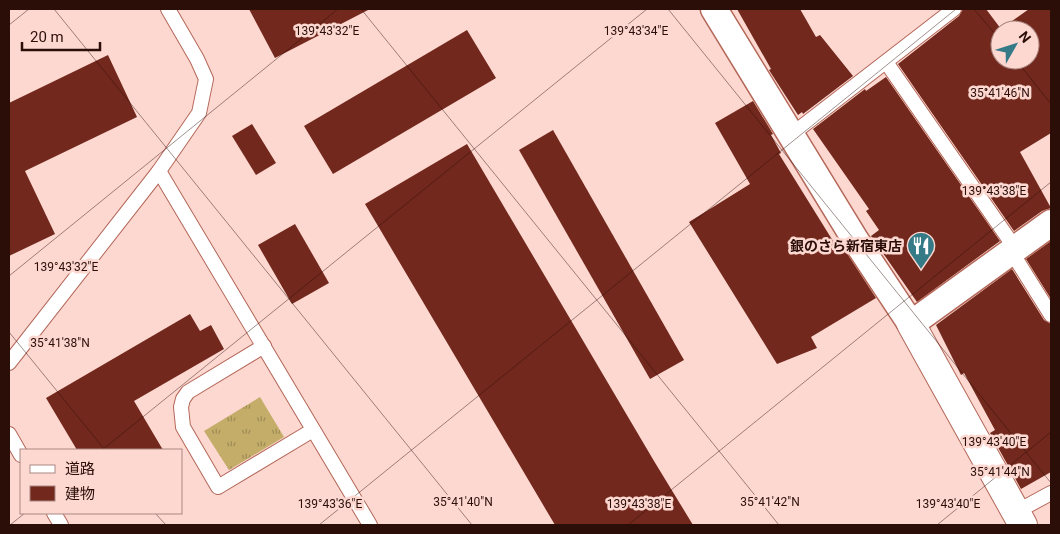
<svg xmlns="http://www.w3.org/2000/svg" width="1060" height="534" viewBox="0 0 1060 534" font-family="Roboto,'Noto Sans JP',sans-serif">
  <defs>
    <pattern id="grass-tufts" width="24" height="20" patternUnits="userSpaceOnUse" patternTransform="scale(1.25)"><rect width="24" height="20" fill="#c3ad69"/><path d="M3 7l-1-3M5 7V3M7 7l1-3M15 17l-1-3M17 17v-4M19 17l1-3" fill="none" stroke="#9f8b55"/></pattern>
  </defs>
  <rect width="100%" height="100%" fill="#fcd8d1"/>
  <!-- grass -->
  <polygon fill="url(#grass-tufts)" points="260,397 284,437 229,470 204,431"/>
  <!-- building -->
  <g fill="#72281c" fill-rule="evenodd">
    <polygon points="249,9 370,9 275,58"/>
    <polygon points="737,9 800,9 816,37 820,35 853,76 803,114 802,112 798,115 769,70 771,69"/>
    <path d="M963,9h23l15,20 28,-20h22v124l-31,19 31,56 -9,3 -28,20 -116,-167 61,-48zM1000,30h30v30h-30z"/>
    <polygon points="467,30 496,78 333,174 304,126"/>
    <polygon points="108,55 137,117 25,171 55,234 9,256 9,103"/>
    <polygon points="886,77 1000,241 917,302 871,236 879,230 866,211 869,209 813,129 865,89 866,91"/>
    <polygon points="753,101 773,134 771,135 781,153 779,154 833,241 837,238 876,298 811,337 817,348 777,364 689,222 750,184 715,123"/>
    <polygon points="252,124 276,163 256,175 232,136"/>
    <polygon points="553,130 684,360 650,379 519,150"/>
    <polygon points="467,144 654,461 693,525 555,525 365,204"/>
    <polygon points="295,224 329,283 292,304 258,245"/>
    <polygon points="1051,241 1051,299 1026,259"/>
    <polygon points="1012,269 1044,320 1051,324 1051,472 1021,489 990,433 995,430 964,373 961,375 936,325"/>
    <polygon points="190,314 200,331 211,325 224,349 134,401 163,450 77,450 46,398"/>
  </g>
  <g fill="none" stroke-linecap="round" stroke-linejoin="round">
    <defs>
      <g id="service">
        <polyline points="886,62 1015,248"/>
        <polyline points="791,135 954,9"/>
        <polyline points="159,171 370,525"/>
        <polyline points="1011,251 1051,315"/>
        <polyline points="264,346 188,392 183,399 181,407 183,427 218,487 313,430"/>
        <polyline points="9,363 159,171 199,113 206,79 197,59 168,9"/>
        <polyline points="9,434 21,455"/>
        <polyline points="1016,512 1051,493"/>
        <polyline points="54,513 61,525"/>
      </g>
      <polyline id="minor" points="714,9 856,241 911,324 1051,223"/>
      <polyline id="tertiary" points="911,324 1023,525"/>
    </defs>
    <!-- service casing -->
    <use href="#service" stroke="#b46758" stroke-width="16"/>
    <!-- minor casing -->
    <use href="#minor" stroke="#b46758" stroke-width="29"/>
    <!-- tertiary casing -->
    <use href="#tertiary" stroke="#b46758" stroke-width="30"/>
    <!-- service -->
    <use href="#service" stroke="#fff" stroke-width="14"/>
    <!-- minor -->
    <use href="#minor" stroke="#fff" stroke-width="26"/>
    <!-- tertiary -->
    <use href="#tertiary" stroke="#fff" stroke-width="28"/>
  </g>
  <!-- ticks -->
  <path fill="none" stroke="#2c0e09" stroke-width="1" stroke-opacity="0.45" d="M54,9l418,516M361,9l418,516M668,9l383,474M974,9l26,31M9,25l20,-16M1016,60l35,44M9,276l329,-267M9,332l96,118M102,450l545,-441M155,513l11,12M10,525l15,-12M319,525l637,-516M628,525l423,-343M937,525l114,-93"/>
  <!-- icons -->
  <defs>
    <symbol id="restaurant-pin" viewBox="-11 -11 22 30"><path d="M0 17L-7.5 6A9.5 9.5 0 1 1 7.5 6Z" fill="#347a87" stroke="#fcd8d1"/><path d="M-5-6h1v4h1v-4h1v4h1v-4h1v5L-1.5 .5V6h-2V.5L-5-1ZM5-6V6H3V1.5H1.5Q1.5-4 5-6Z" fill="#fff"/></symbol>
  </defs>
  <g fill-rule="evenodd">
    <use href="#restaurant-pin" x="905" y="230" width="32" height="43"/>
  </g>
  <g text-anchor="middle" stroke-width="5" stroke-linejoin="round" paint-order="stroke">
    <!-- poi labels -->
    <g font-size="14" font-weight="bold" fill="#2c0e09" stroke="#fcd8d1" text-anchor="end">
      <text x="902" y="251">銀のさら新宿東店</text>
    </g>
  </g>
  <g font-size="12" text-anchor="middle" fill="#2c0e09" stroke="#fcd8d1" stroke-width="5" stroke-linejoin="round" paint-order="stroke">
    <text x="327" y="35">139°43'32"E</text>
    <text x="636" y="35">139°43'34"E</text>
    <text x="1000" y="97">35°41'46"N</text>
    <text x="994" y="195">139°43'38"E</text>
    <text x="66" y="271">139°43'32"E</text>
    <text x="60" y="347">35°41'38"N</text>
    <text x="994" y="446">139°43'40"E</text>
    <text x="1000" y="476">35°41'44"N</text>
    <text x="463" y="506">35°41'40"N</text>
    <text x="770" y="506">35°41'42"N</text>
    <text x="330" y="508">139°43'36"E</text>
    <text x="639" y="508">139°43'38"E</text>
    <text x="948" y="508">139°43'40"E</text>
  </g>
  <!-- border -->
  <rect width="1060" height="534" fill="none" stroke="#2c0e09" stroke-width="20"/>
  <!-- legend -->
  <rect x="20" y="449" width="162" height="65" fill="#fcd8d1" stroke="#a98781"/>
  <rect x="30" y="465" width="25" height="8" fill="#ffffff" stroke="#a98781"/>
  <text x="65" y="474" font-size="15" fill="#2c0e09">道路</text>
  <rect x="30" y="486" width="25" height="15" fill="#72281c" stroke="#a98781"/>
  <text x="65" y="499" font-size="15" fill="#2c0e09">建物</text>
  <!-- north arrow -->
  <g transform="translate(1015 45) rotate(51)"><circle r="24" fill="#fcd8d1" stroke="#a98781"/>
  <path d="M0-4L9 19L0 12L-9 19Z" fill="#347a87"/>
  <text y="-8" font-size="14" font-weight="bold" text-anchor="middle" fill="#2c0e09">N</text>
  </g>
  <!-- scale -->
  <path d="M22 42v8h78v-8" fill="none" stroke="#2c0e09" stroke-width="2.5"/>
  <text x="30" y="42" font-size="15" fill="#2c0e09" stroke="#fcd8d1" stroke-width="4" paint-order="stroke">20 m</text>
</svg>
